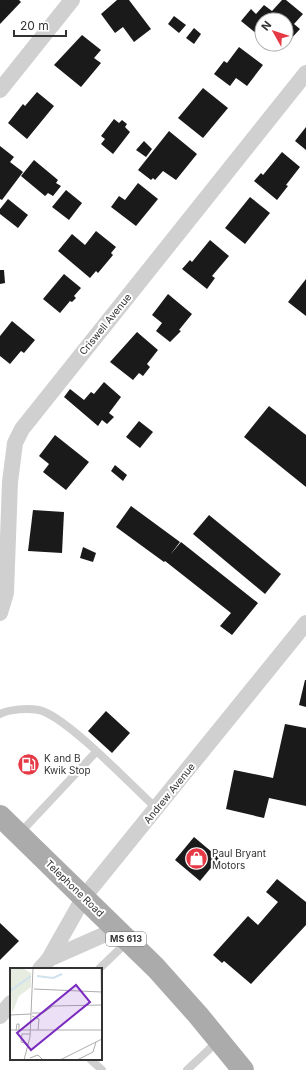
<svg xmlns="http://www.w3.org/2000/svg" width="306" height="1070" viewBox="0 0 306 1070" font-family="Inter,sans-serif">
  <rect width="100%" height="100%" fill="#fff"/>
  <!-- building -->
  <g fill="#1a1a1a">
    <polygon points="0,0 19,0 21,2 0,24"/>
    <polygon points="117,0 129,0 151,29 134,42 123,27 115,33 101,14"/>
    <polygon points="282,0 286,0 303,14 294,24 300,29 288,42 286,40 286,20 262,20 262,38 241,21 251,9 256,14 264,5 272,11"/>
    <polygon points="174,16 186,25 179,33 168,24"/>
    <polygon points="194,28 201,34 194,44 186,38"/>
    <polygon points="82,35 101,50 94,58 101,63 81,87 54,65"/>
    <polygon points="239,47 263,65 247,86 236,78 230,86 214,74 224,61 227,63"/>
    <polygon points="203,88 228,108 203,138 178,118"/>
    <polygon points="37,92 54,106 27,139 8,123 23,104 25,106"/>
    <polygon points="114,119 119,123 122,120 127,124 125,127 130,132 113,154 101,144 105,139 101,136"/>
    <polygon points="306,127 306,150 295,141"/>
    <polygon points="169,131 197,154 176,180 163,171 155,180 153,178 151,180 138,170"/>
    <polygon points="144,141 152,149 146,157 136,150"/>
    <polygon points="0,146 14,157 10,162 23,172 2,200 0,199"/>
    <polygon points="282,152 300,167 286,185 288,186 277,200 254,181 261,173 263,175"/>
    <polygon points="34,160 58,180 56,183 61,186 53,196 48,193 45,196 21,176"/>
    <polygon points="138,183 158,199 136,226 111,207 119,196 125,200"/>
    <polygon points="66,190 82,203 69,220 52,207"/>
    <polygon points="250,197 270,213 245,244 225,228"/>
    <polygon points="8,199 28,215 18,228 0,214 0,209"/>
    <polygon points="96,231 116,247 111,253 113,255 98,273 96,271 90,278 58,251 72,234 85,245"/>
    <polygon points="210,240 229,256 212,276 215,278 207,289 182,269 190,260 192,262"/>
    <polygon points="0,270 4,270 5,283 0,284"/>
    <polygon points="64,274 81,288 74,296 76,298 72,302 70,301 60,313 43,299"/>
    <polygon points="306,279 306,316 288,302"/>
    <polygon points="168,294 192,314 179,330 181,331 170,342 156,331 162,323 152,315"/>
    <polygon points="12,321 35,340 24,353 21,351 10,364 0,356 0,336"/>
    <polygon points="137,332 158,350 147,364 150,367 143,376 139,373 133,380 110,362"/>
    <polygon points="104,382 121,397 109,413 114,417 107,424 102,420 98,426 64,397 70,389 84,400 91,392 94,394"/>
    <polygon points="269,406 306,435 306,487 244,437"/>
    <polygon points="139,421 153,432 140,448 126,437"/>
    <polygon points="55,435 89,462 66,490 43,472 49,464 39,456"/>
    <polygon points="115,465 127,475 123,481 111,471"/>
    <polygon points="131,506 180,542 170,555 181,542 258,603 232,635 220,626 231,613 165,561 164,562 116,527"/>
    <polygon points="33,510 64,512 62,553 28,551"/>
    <polygon points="209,515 281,574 265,594 193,534"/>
    <polygon points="83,547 96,553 93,562 80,558"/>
    <polygon points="305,680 306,680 306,707 299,705"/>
    <polygon points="106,711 130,733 112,753 88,731"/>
    <polygon points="285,724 306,728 306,806 269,798 264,818 226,809 234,770 273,778"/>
    <polygon points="194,837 219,858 200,881 175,860"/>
    <polygon points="277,879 306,902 306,925 251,984 224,961 222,963 213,955 248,916 258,925 278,902 266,892"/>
    <polygon points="0,923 19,941 0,960"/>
  </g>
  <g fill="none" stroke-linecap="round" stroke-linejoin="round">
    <!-- lane -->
    <g stroke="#d0d0d0" stroke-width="8">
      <path d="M0,714c10,-5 28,-6 39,-4 27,6 94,77 117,98"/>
      <polyline points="20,833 96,752"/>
      <polyline points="99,969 128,941"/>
      <polyline points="90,1059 102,1070"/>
      <polyline points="187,1070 218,1041"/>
    </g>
    <!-- street -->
    <g stroke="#d0d0d0" stroke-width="16">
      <polyline points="0,90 72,0"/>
      <polyline points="0,613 6,593 10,482 15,443 22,429 306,73"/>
      <polyline points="49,959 117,929"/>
      <polyline points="40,969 49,959 84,897 306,623"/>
      <polyline points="0,1016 11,1003"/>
    </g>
    <!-- primary -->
    <polyline stroke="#ababab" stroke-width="22" points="0,816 156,968 198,1015 243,1070"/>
  </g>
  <!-- icons -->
  <defs>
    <symbol id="fuel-disc" viewBox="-11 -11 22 22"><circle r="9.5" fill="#e63946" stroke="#fff"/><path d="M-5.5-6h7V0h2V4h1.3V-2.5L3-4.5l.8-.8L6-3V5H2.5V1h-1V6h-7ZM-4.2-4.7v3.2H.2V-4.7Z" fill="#fff"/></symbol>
    <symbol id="shop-disc" viewBox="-11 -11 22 22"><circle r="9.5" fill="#e63946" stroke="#fff"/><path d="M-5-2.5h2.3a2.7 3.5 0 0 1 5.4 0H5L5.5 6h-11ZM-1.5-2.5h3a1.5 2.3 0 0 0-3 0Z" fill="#fff"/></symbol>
  </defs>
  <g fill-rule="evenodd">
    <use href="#fuel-disc" x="16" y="752" width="25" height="25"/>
    <use href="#shop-disc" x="184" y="846" width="25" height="25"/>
  </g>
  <g text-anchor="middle" stroke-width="4" stroke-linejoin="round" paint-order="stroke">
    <!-- shield labels -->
    <rect fill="#fff" stroke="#707070" stroke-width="1" x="106" y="932" width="40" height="14" rx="3"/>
    <g font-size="9" font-weight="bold" fill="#333">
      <text x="126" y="942">MS 613</text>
    </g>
    <!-- street labels -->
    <g font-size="10" fill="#333" stroke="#fff">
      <text transform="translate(105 324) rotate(-51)" y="4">Criswell Avenue</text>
      <text transform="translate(169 793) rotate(-51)" y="4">Andrew Avenue</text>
      <text transform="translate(75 888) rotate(44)" y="4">Telephone Road</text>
    </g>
    <!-- poi labels -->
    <g font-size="10" fill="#333" stroke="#fff" text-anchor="start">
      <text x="44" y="762">K and B<tspan x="44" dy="12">Kwik Stop</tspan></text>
      <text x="212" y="857">Paul Bryant<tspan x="212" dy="12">Motors</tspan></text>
    </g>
  </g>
  <!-- overview -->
  <g transform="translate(10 968)">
    <rect width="92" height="92" fill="#fff"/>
    <path d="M0,0h12l9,5v14l-12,9 -7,17z" fill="#e6ecdf"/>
    <path fill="none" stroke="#cfe2ee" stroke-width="2" d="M27,8l16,2 9,-4M0,23l21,-15"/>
    <path fill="none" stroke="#adadad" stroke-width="1" d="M91,0l1,70M24,21l68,3M22,45h11l10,-7 48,-1M0,47l21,-1M22,48l7,3 -1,11M0,62h92M6,63l1,-7h2v7M18,76l-7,-2 1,-8h8M20,90l8,-3 5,5M14,92l6,-23 3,-69M50,92l42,-21M67,92l16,-8 3,-10"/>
    <path fill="#7b2cbf" fill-opacity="0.15" stroke="#7b2cbf" stroke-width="2" d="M66,17l14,17 -59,48 -14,-17z"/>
    <rect width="92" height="92" fill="none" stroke="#333" stroke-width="2"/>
  </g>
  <!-- north arrow -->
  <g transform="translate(274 32) rotate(309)"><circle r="19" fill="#ffffff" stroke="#adadad"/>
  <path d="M0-3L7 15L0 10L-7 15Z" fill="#e63946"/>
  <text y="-6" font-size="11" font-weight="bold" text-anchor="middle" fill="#333333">N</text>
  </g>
  <!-- scale -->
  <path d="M14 30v6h52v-6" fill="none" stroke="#333333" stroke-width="2"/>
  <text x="20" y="30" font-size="12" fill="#333333" stroke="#ffffff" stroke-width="3" paint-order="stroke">20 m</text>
</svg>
